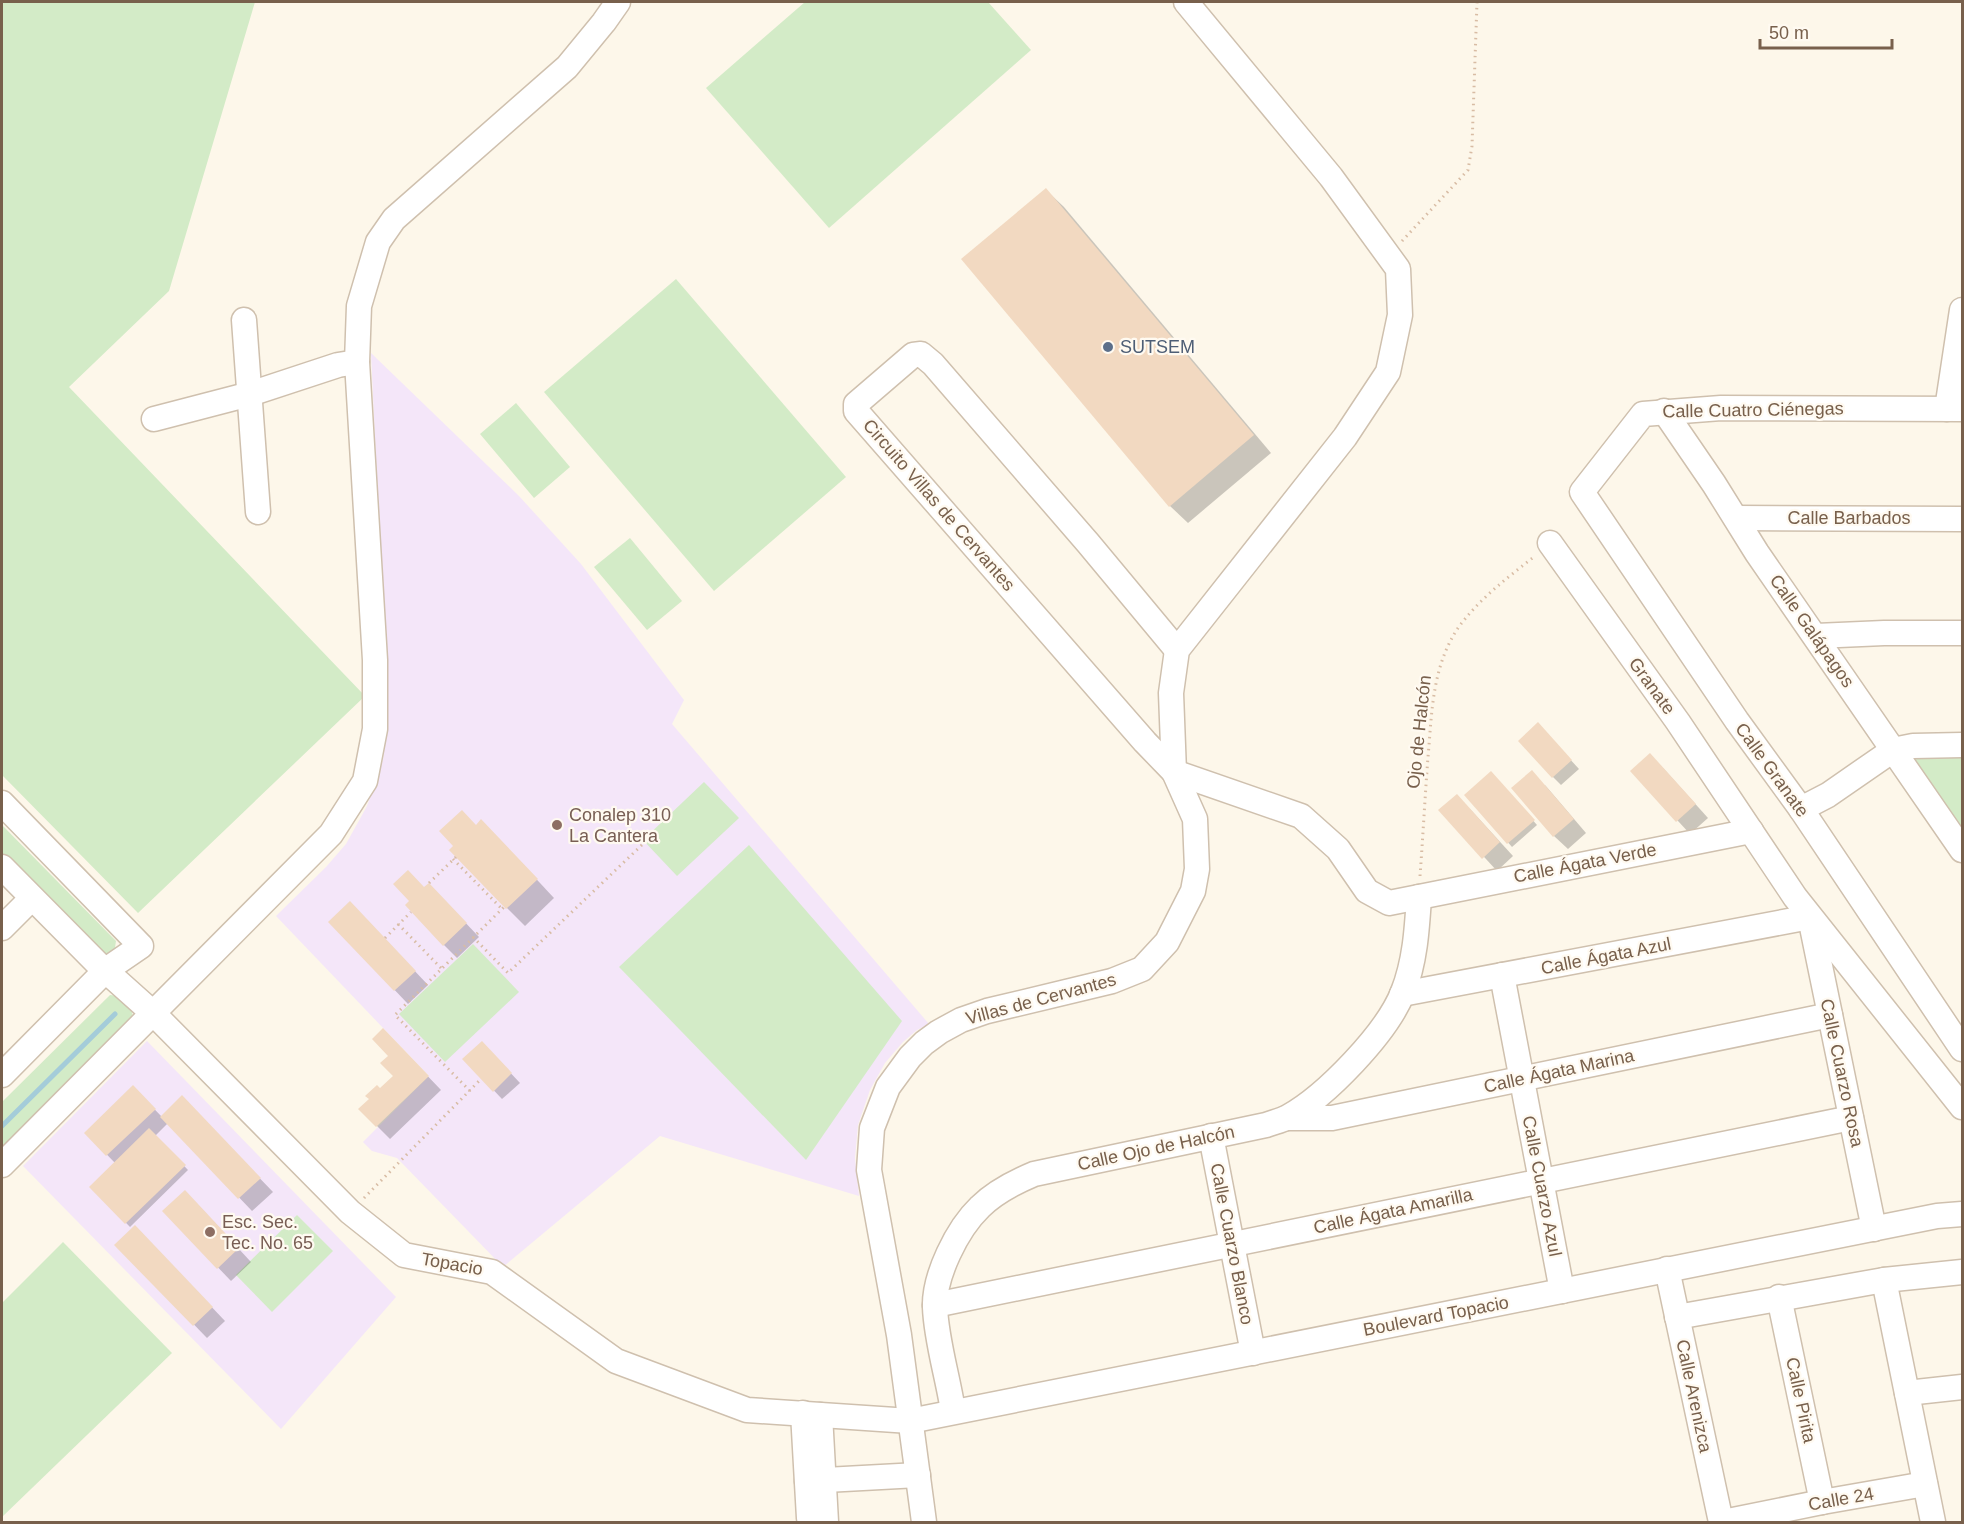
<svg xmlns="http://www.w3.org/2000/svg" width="1964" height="1524" viewBox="0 0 1964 1524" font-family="Arial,sans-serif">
  <rect width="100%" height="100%" fill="#fdf7ea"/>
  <!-- education -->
  <g fill="#f4e6f9">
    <polygon points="371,353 519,496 581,564 684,700 672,724 929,1024 917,1030 903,1042 885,1063 870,1090 858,1125 855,1158 859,1196 660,1136 503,1267 397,1158 372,1151 363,1142 429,1076 276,916 326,867 346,844 367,806 383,760 388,715"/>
    <polygon points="147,1041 396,1297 281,1429 23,1166"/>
  </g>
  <!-- green -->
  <g fill="#d3ebc7">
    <polygon points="2,2 255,2 169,291 69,387 365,696 138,913 2,775"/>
    <polygon points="805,2 988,2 1031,50 829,228 706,88"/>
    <polygon points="676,279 846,477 714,591 544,392"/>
    <polygon points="516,403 570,467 534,498 480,434"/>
    <polygon points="630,538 682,601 647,630 594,567"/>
    <polygon points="1914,754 1962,755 1962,835 1911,761"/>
    <polygon points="704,782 739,818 677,876 643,840"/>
    <polygon points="2,825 116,941 114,954 109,957 101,956 2,854"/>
    <polygon points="749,845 902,1021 806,1160 619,967"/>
    <polygon points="473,944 519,992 445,1062 399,1014"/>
    <path d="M110,995c13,1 22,11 23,23l-131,129v-45z"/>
    <polygon points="297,1215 333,1251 272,1312 236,1275"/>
    <polygon points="63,1242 172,1353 2,1517 2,1303"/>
  </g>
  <!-- shadow -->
  <g fill="#0003">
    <polygon points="1046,190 1064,207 1271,453 1188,523 1170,506"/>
    <polygon points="1546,733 1579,769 1561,785 1553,777"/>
    <polygon points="1663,768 1708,818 1690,834 1632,771"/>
    <polygon points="1491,773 1537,825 1512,847 1466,795"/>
    <polygon points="1545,785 1586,833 1568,849 1554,836"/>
    <polygon points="1470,809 1513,856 1497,871 1441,810"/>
    <polygon points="476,826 499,839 554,898 525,926 507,908"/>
    <polygon points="425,888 442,898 479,937 457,958 444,945"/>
    <polygon points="363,916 428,985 408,1004 330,922"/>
    <polygon points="396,1043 441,1090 390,1139 360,1109 395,1076 390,1056"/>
    <polygon points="482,1043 520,1083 502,1099 464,1059"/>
    <polygon points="133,1087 162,1117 195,1111 273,1192 252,1211 168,1123 155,1136 188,1170 130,1227 91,1187 115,1163 86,1133"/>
    <polygon points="198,1205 251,1262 231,1281 164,1211"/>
    <polygon points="148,1240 225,1321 207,1338 117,1245"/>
  </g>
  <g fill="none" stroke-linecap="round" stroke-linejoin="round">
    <!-- stream -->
    <polyline stroke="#a4ccd9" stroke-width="5" points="2,1126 115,1014"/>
  </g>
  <!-- building -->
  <g fill="#f2d9c1">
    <polygon points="1046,188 1254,435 1169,507 961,259"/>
    <polygon points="1538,722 1572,760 1552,778 1518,741"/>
    <polygon points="1650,753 1696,804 1676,822 1630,771"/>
    <polygon points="1532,770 1574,819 1553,837 1511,788"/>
    <polygon points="1491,771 1535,820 1507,844 1464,795"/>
    <polygon points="1457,794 1500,842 1482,859 1438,810"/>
    <polygon points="462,810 476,825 481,819 538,879 506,909 449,850 453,846 439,831"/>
    <polygon points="408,870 424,887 429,883 467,923 443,946 405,905 409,901 393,884"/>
    <polygon points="350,901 416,971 394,991 328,922"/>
    <polygon points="383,1028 429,1076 376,1127 358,1109 369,1099 365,1096 377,1085 380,1088 393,1076 380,1063 388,1056 372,1039"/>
    <polygon points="482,1041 512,1073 493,1092 462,1059"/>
    <polygon points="133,1085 156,1109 106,1156 84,1133"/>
    <polygon points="182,1095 261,1178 238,1199 160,1117"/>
    <polygon points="149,1128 186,1165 125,1224 89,1187"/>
    <polygon points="185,1190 239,1248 217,1269 162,1211"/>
    <polygon points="135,1225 213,1307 193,1326 114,1245"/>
  </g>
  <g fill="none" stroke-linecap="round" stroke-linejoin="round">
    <defs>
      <g id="minor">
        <polyline points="244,320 258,512"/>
        <polyline points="1947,409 1962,310"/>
        <polyline points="1962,409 1721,408 1643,414 1582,492 1737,721 1801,809 1962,1049"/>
        <polyline points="1664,411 1714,484 1757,553 1962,850"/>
        <polyline points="154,419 250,394 338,365 357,362"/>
        <polyline points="1736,518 1962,519"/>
        <polyline points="1550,543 1678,722 1795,897 1962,1107"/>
        <polyline points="1816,636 1884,633 1962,633"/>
        <polyline points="1177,650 1088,543 933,364 921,354 913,355 856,404 856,411 1145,742 1174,772 1301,816 1338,849 1367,891 1389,903 1751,831"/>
        <polyline points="2,803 141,946 106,970 2,1075"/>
        <polyline points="1801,809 1828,795 1893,750 1913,746 1962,745"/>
        <polyline points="2,867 97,963 154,1014 350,1212 404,1255 492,1272 616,1361 747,1410 910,1421 1937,1216 1962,1214"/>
        <polyline points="1811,922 1874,1229"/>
        <polyline points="2,928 32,898"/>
        <polyline points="1502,975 1562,1291"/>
        <polyline points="1402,994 1810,917"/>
        <polyline points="1287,1118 1332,1118 1830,1015"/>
        <polyline points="1211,1136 1253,1353"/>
        <polyline points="2,1165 331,834 365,781 375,729 375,660 357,362 359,306 378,242 394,219 567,67 604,22 618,2"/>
        <polyline points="1667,1269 1721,1522"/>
        <polyline points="1884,1280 1933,1522"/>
        <polyline points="1779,1297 1822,1502"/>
        <polyline points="935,1305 1851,1118"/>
        <polyline points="1677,1317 1884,1280 1962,1272"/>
        <polyline points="1907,1393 1962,1387"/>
        <path d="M953,1411c-5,-34 -17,-71 -18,-104 -1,-31 22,-78 45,-100 15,-15 35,-25 54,-33l232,-49c7,-3 15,-4 22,-8 38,-21 99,-84 115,-125 12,-30 14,-63 16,-95"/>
        <polyline points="803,1413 809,1518 811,1522"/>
        <polyline points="820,1415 826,1522"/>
        <polyline points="807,1481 918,1475"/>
        <polyline points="924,1522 899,1335 869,1170 872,1128 888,1087 910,1057 924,1043 939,1032 961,1020 987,1011 1112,981 1142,969 1167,942 1193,891 1197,869 1195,819 1174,772 1171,693 1177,650 1345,437 1388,372 1400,315 1398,269 1331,177 1186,2"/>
        <polyline points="1723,1522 1822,1502 1925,1484"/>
      </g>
    </defs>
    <!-- minor casing -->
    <use href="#minor" stroke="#cfc0ae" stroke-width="27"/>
    <!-- path -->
    <g stroke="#d8bca4" stroke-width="3" stroke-dasharray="1.5 4.5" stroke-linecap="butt">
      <polyline points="1402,241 1468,170 1472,146 1477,2"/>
      <polyline points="453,859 502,909"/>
      <path d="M1420,876c3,-40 5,-80 8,-119 4,-45 4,-90 30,-129 21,-29 49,-50 77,-72"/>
      <polyline points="429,883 456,857"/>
      <polyline points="398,924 441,968"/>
      <polyline points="473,937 508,973 645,842"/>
      <polyline points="385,938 411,912"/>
      <polyline points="470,1091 395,1015 504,907"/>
      <polyline points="364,1198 481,1079"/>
    </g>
    <!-- minor -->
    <use href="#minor" stroke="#fff" stroke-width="24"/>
  </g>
  <!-- markers -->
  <circle fill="#5c6f8a" stroke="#fffaf1" stroke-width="2" cx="1108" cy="347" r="6"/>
  <g fill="#8d6e63" stroke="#fffaf1" stroke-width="2">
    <circle cx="557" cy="825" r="6"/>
    <circle cx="210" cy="1232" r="6"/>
  </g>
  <g text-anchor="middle" stroke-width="4.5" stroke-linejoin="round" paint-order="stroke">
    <!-- service labels -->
    <g font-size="18" fill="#4e5e75" stroke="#fffaf1" text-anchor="start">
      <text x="1120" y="353">SUTSEM</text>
    </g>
    <!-- street labels -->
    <g font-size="18" fill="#78604c" stroke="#fffaf1">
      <text transform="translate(1753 410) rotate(-1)" y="6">Calle Cuatro Ciénegas</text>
      <text transform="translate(939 505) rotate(49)" y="6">Circuito Villas de Cervantes</text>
      <text x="1849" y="524">Calle Barbados</text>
      <text transform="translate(1812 631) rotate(55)" y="6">Calle Galápagos</text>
      <text transform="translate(1652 686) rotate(54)" y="6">Granate</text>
      <text transform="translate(1419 732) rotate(-84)" y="6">Ojo de Halcón</text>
      <text transform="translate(1772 770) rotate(54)" y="6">Calle Granate</text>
      <text transform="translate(1585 863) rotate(-11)" y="6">Calle Ágata Verde</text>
      <text transform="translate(1606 956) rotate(-11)" y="6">Calle Ágata Azul</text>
      <text transform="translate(1041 999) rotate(-15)" y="6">Villas de Cervantes</text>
      <text transform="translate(1559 1071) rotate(-12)" y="6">Calle Ágata Marina</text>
      <text transform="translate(1842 1073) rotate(78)" y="6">Calle Cuarzo Rosa</text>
      <text transform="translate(1156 1148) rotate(-12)" y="6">Calle Ojo de Halcón</text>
      <text transform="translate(1542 1186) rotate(79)" y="6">Calle Cuarzo Azul</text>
      <text transform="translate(1393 1211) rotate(-12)" y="6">Calle Ágata Amarilla</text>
      <text transform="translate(1232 1244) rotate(79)" y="6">Calle Cuarzo Blanco</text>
      <text transform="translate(452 1264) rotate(10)" y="6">Topacio</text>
      <text transform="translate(1436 1316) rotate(-11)" y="6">Boulevard Topacio</text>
      <text transform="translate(1694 1396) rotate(78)" y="6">Calle Arenizca</text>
      <text transform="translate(1801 1400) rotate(78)" y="6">Calle Pirita</text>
      <text transform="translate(1841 1499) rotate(-10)" y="6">Calle 24</text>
    </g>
    <!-- education labels -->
    <g font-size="18" fill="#785e54" stroke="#fffaf1" text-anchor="start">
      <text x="569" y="821">Conalep 310<tspan x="569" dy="21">La Cantera</tspan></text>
      <text x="222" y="1228">Esc. Sec.<tspan x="222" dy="21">Tec. No. 65</tspan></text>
    </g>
  </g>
  <!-- border -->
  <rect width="1964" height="1524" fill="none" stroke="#78604c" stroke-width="6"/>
  <!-- scale -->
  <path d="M1760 39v9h132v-9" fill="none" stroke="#78604c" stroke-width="3"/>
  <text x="1769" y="39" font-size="18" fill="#78604c" stroke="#fffaf1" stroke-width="4.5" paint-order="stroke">50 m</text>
</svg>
